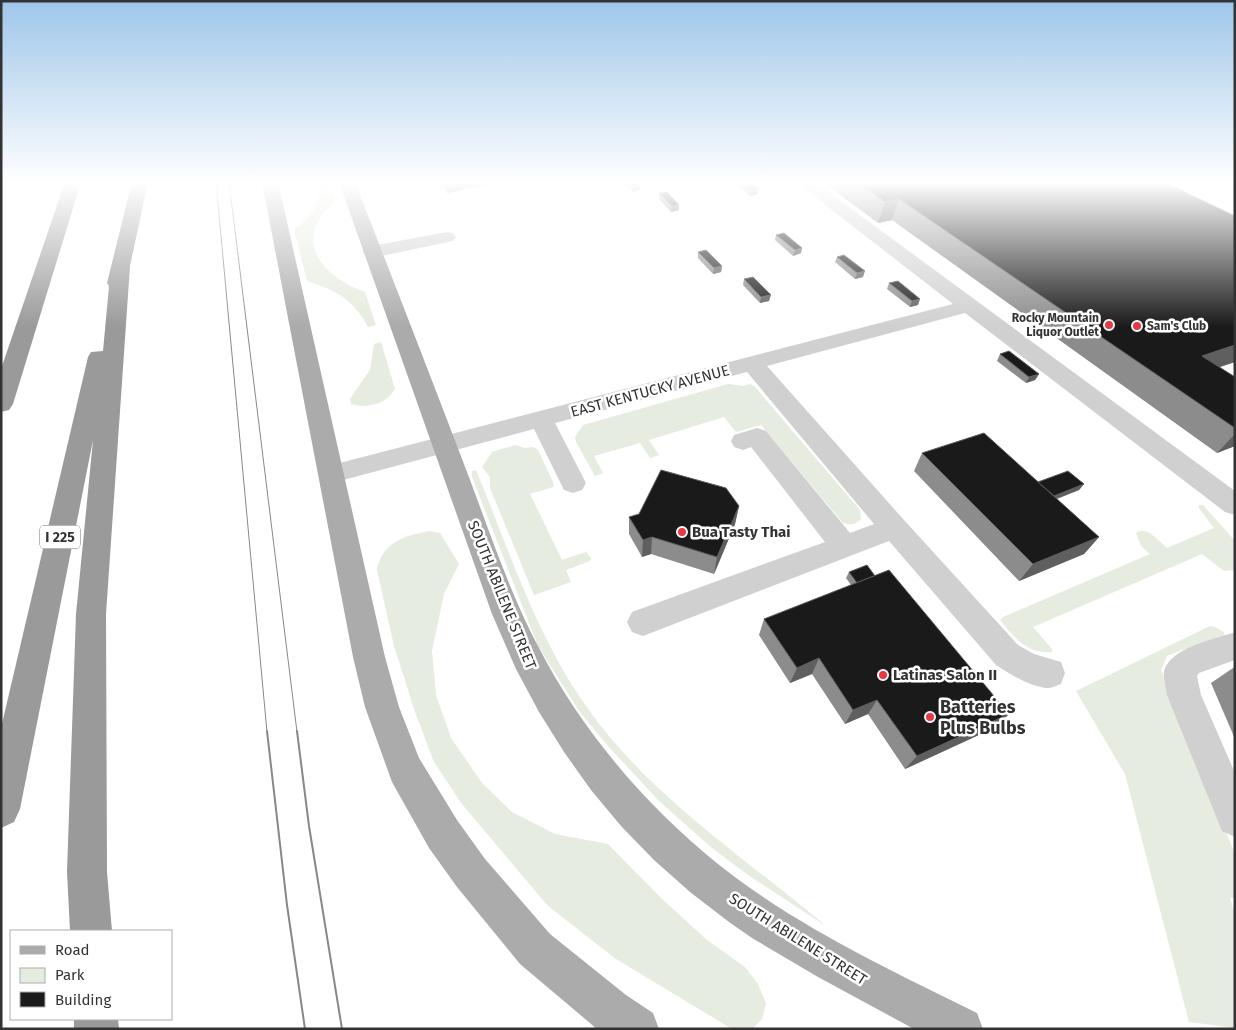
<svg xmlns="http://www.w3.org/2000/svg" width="1236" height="1030" viewBox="0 0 1236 1030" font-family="'Fira Sans',sans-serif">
  <rect width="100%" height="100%" fill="#fff"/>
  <!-- green -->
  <g fill="#e6ecdf">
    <path d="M316,182h13l6,20c-45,37 -13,75 30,90l11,33 -8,2c-16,-29 -31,-36 -61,-46l-13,-52c15,-9 32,-29 22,-47z"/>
    <path d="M381,342l14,47c-9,15 -27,20 -44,15l-1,-5 20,-29 4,-26z"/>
    <path d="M728,384l16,2 6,-2 5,3 105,123 1,9c-5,6 -11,6 -18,4l-82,-98 -25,7 -12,-15 -75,23 10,15 -9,3 -10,-15 -46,13 9,17 -8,3 -19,-34 -1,-5 8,-12z"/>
    <polygon points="515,445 525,448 533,447 538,450 554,484 553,487 530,494 562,560 586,552 591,558 590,561 566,570 571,582 534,595 490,488 490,477 482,467 492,452"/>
    <path d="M476,470c33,80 60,165 110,236 61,88 159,152 240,220l-78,-51 -36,-27 -54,-48 -50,-54 -29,-35 -41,-65 -66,-169v-6z"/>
    <path d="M1199,505h4l32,36v29l-11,1 -22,-17 -169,73 19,22v3c-25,2 -37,-14 -52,-32l3,-3 147,-63 -9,-8 -5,-13c11,-8 22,8 31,15l47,-20 -16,-21z"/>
    <path d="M429,531l11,2 19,31 -15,30 -12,57 4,44 15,43 31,45 30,29 43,22 53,10 53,54 46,42 38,27 13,17 8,19 -4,16 -10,10h-20l-116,-70 -68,-53 -87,-103 -27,-41 -19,-50 -21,-66 -17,-76c5,-28 27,-34 52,-39z"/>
    <polygon points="1210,626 1215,627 1224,632 1226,640 1182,650 1167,656 1161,670 1235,854 1235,898 1230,898 1235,915 1235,1028 1189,1022 1125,774 1076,691"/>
  </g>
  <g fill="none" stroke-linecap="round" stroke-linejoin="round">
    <!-- minor -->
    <g fill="#d0d0d0" fill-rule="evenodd">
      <path d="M796,182h19l420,309v24l-10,-3 -260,-199 -198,53 137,154 114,125 16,9 27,8 4,11 -4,11c-4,1 -9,4 -12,4 -15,1 -41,-15 -53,-23l-107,-124 -246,95 -11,-4 -5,-10 5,-10 193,-70 -74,-95 -8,3 -9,-3 -3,-6 3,-6 23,-7 9,3 84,102 24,-9 -127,-152 -192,51 31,60 -4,7 -9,3 -9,-3 -30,-61 -202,54 -9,-2 -4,-7 4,-7 9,-2 621,-161z"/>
      <polygon points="447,232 453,233 456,237 453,241 372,258 365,256 363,252 365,248 372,246"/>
      <path d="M1235,632v28l-36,13 -2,3 4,19 34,78v64l-13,-6 -55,-136c-1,-7 -4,-17 -3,-24 7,-24 49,-31 71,-39z"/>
    </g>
    <!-- major -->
    <g fill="#ababab" fill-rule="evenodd">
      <polygon points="262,182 278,182 385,657 399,707 419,758 457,820 485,859 550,934 626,995 653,1013 659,1029 597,1029 520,964 457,887 429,848 392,782 365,707 353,657"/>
      <path d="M339,182h16c35,90 70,180 104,269 26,66 47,135 80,197 43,83 106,157 179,216 78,62 170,105 259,149l6,16h-69l-96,-52 -66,-39 -23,-16 -39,-30 -36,-32 -33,-34 -30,-36 -27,-38 -25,-40 -23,-43 -24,-55z"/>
    </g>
    <!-- highway -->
    <g fill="#9a9a9a" fill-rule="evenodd">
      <polygon points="65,182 81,182 13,404 9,410 1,412 1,369"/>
      <polygon points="132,182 148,182 130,266 106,614 107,872 112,931 70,931 67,872 76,614 93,440 20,809 14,822 1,828 1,728 88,357 91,352 103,351 109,286 107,283"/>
      <polygon points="74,1019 118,1019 119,1029 74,1029"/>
    </g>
    <!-- tram-far1 -->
    <g stroke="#888" stroke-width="1">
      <polyline points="216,182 267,732"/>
      <polyline points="229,182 297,732"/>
    </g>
    <!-- tram -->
    <g stroke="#888" stroke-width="2">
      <polyline points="267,731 287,905 305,1029"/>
      <polyline points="297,731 309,826 342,1029"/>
    </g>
  </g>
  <!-- wall -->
  <g fill="#8c8c8c">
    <polygon points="437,182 494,182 494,183 447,193 444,189 441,189"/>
    <polygon points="624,182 638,182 640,185 640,190 633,192"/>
    <polygon points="736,182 750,182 758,188 757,194 750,196 736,184"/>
    <polygon points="823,182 1164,182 1235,216 1235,362 1219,367 1235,377 1235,446 1217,453 892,220 878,223"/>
    <polygon points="659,193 679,210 671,212 659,199"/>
    <polygon points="776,235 802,248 801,253 793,256 775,240"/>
    <polygon points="698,252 722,266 721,272 713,274 698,258"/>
    <polygon points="837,257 863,277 855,279 835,262"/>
    <polygon points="744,279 769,301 760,303 743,285"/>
    <polygon points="889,283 918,305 910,307 887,289"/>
    <polygon points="1000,354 1039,374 1035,380 1026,383 997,361"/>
    <polygon points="922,453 1038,482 1084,484 1079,490 1057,499 1099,537 1084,554 1019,581 914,471"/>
    <polygon points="739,506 735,524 714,574 651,554 642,557 629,534 629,517"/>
    <polygon points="849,572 875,576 1009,714 994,728 905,769 868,714 845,724 812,674 790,683 759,635 764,619 851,585 846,578"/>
    <polygon points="1233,668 1235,668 1235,739 1211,683"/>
  </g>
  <!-- shaded-wall -->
  <g fill="#5f5f5f">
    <polygon points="445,182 494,182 494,183 447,193"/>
    <polygon points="640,185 640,190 633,192 633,186"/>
    <polygon points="758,188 757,194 750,196 751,190"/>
    <polygon points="899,199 892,220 878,223 885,202"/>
    <polygon points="679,205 679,210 671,212 672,206"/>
    <polygon points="802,248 801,253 793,256 795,250"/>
    <polygon points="722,266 721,272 713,274 714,268"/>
    <polygon points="865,271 863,277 855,279 857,273"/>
    <polygon points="771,295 769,301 760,303 761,297"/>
    <polygon points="920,299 918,305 910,307 912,301"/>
    <polygon points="1235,345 1235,362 1184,379 1202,356"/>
    <polygon points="1039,374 1035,380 1026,383 1029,377"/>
    <polygon points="1235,434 1235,446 1217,453"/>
    <polygon points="1084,484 1079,490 1048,502 1053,496"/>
    <polygon points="739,506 735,524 714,574 717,557"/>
    <polygon points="652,537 651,554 642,557 643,540"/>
    <polygon points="1099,537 1084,554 1019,581 1033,564"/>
    <polygon points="819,658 812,674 790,683 797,668"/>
    <polygon points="877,700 868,714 845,724 853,710"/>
    <polygon points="1009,714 994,728 905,769 917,756"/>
  </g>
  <!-- building -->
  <g fill="#1a1a1a" stroke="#5f5f5f">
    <polygon points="629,182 638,182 640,185 633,186"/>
    <polygon points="741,182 750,182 758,188 751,190"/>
    <polygon points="857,182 1164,182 1235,216 1235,345 1202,356 1235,377 1235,428 899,199 885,202"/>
    <polygon points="667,192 679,205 672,206 659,193"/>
    <polygon points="784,233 802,248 795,250 776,235"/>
    <polygon points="706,250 722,266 714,268 698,252"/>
    <polygon points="844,255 865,271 857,273 837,257"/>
    <polygon points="753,277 771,295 761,297 744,279"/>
    <polygon points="898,281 920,299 912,301 889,283"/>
    <polygon points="1009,351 1039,374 1029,377 1000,354"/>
    <polygon points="984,433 1099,537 1033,564 922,453"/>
    <polygon points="661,470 726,488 739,506 717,557 652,537 643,540 629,517 639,514"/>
    <polygon points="1068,471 1084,484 1054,496 1038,482"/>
    <polygon points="867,565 875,576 857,583 849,572"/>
    <polygon points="889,570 1009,714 917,756 877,700 853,710 819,658 797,668 764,619"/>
  </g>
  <!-- sky -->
  <linearGradient id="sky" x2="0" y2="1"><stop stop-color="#9ec6ea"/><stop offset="0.56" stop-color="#fff"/><stop offset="1" stop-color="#fff" stop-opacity="0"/></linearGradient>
  <rect width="1236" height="327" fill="url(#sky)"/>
  <!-- markers -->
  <g fill="#e63946" stroke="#fff" stroke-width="2">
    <circle cx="1109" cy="325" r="5"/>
    <circle cx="1137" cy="326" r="5"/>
    <circle cx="682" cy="532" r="5"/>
    <circle cx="883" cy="675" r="5"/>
    <circle cx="930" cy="717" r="5"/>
  </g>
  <g text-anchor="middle" stroke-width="5" stroke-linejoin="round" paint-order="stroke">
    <!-- far-poi labels -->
    <g font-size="12" font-weight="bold" fill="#333" stroke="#fff" text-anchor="end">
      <text x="1099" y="322">Rocky Mountain<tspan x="1099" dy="14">Liquor Outlet</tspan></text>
      <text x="1147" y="330" text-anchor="start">Sam's Club</text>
    </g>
    <!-- shield labels -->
    <rect fill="#fff" stroke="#707070" stroke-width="1" x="40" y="525.5" width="40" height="23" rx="4"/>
    <g font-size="14" font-weight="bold" fill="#333">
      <text x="60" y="542">I 225</text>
    </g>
    <!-- street labels -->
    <g font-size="15" fill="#333" stroke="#fff">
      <text transform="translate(650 391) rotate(-15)" y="5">EAST KENTUCKY AVENUE</text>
      <text transform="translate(502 595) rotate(68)" y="5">SOUTH ABILENE STREET</text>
      <text transform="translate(798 939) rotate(32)" y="5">SOUTH ABILENE STREET</text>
    </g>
    <!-- poi labels -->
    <g font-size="15" font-weight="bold" fill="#333" stroke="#fff" text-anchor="start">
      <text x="692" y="537">Bua Tasty Thai</text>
      <text x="893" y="680">Latinas Salon II</text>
    </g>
    <!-- near-poi labels -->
    <g font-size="18" font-weight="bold" fill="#333" stroke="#fff" text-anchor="start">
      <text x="940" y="713">Batteries<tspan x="940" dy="21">Plus Bulbs</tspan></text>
    </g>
  </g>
  <!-- border -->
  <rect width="1236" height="1030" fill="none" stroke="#333333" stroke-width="5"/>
  <!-- legend -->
  <rect x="10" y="930" width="162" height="90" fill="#ffffff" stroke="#adadad"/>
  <rect x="20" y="946" width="25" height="8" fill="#ababab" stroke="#adadad"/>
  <text x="55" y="955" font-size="15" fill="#333333">Road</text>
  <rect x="20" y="968" width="25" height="15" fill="#e6ecdf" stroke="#adadad"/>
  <text x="55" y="980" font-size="15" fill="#333333">Park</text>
  <rect x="20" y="992" width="25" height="15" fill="#1a1a1a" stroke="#adadad"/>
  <text x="55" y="1005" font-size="15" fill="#333333">Building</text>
</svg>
